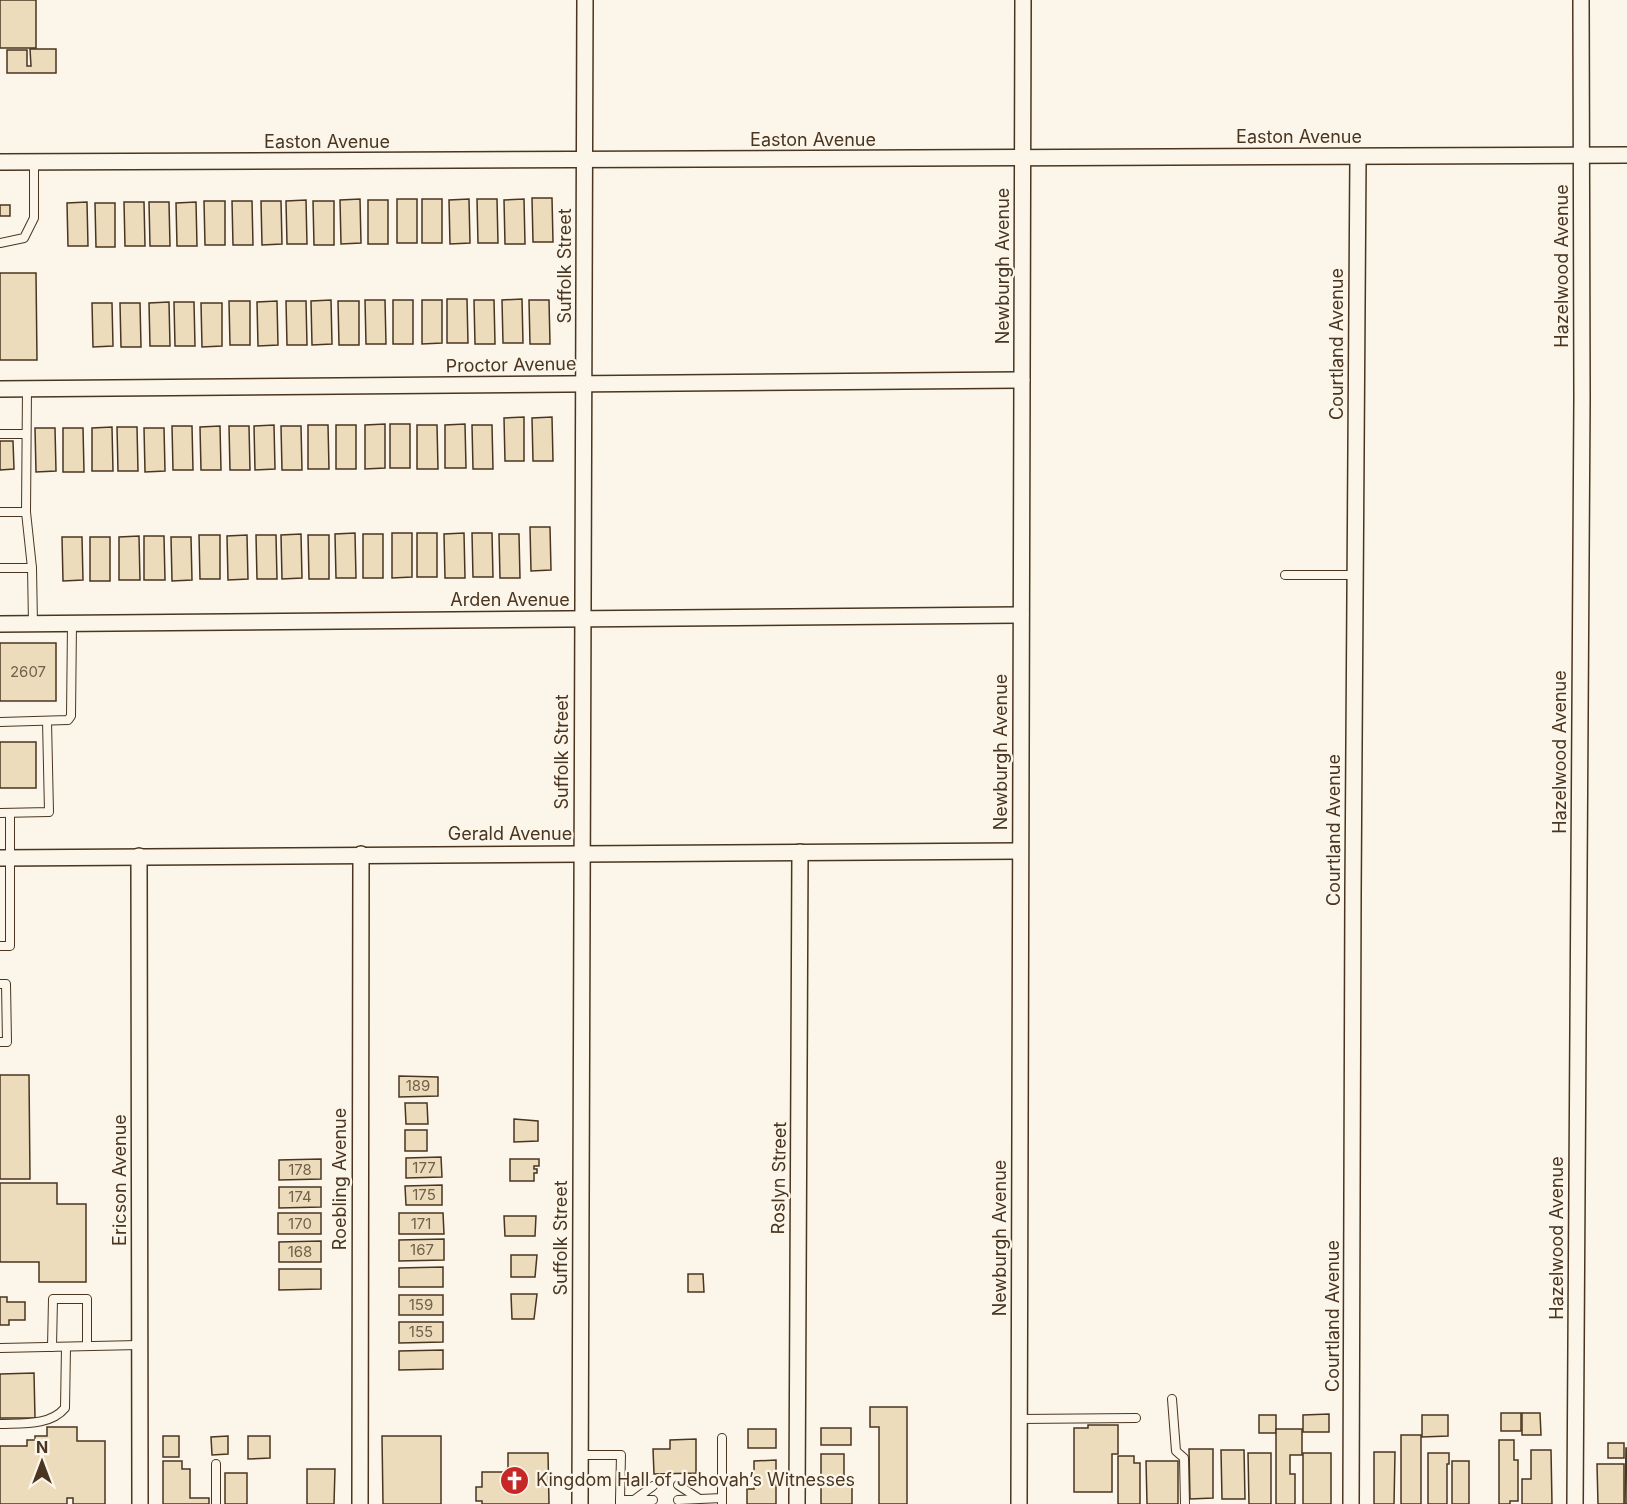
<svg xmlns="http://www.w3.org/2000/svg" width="1627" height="1504" viewBox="0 0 1627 1504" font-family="Inter,sans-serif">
  <rect width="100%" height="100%" fill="#fbf6e9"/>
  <!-- building -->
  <g fill="#ecdcbc" stroke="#4a3520" stroke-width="1.5">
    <rect x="0" y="0" width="36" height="48"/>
    <polygon points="30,49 56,49 56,73 7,73 7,50 27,50 27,66 31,66"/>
    <polygon points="532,198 552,198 553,242 533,242"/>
    <polygon points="360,199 361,243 341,244 340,200"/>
    <rect x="397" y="199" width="20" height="44"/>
    <rect x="422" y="199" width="20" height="44"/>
    <polygon points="469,199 470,243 450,244 449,200"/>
    <polygon points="477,199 497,199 498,243 478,243"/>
    <polygon points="524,199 525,244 505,244 504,200"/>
    <polygon points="306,200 307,244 287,244 286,201"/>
    <rect x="368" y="200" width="20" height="44"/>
    <polygon points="204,201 225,201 225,245 205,245"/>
    <polygon points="232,201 252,201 253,245 233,245"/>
    <polygon points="261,201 281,201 282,244 262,245"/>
    <polygon points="313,201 334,201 334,245 314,245"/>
    <polygon points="87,202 88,246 68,246 67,203"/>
    <polygon points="124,202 144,202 145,246 125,246"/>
    <polygon points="149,202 169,202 170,246 150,246"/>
    <polygon points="196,202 197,246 177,246 176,203"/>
    <polygon points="95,203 115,203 115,247 96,247"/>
    <rect x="0" y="205" width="10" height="11"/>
    <polygon points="0,273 36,273 37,360 0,360"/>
    <polygon points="447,299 467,299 468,343 447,343"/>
    <polygon points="522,299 523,343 503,343 502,300"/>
    <polygon points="331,300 332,344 312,345 311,301"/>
    <polygon points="365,300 385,300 386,344 366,344"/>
    <rect x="393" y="300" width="20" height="44"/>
    <polygon points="422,300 442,300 442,343 422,344"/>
    <polygon points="474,300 494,300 495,344 475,344"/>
    <polygon points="529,300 549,300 550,344 530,344"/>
    <polygon points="229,301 250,301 250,345 230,345"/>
    <polygon points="277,301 278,345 258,346 257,302"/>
    <polygon points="286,301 306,301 307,345 287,345"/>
    <polygon points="338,301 359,301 359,345 339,345"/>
    <polygon points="169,302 170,346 150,346 149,303"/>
    <polygon points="174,302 194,302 195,346 175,346"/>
    <polygon points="92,303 112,303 113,346 93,347"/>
    <polygon points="120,303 140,303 141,347 121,347"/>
    <polygon points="201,303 222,303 222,346 202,347"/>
    <polygon points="524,417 524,461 505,461 504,418"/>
    <polygon points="552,417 553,461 533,461 532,418"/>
    <polygon points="385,424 385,468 365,469 365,425"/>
    <rect x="390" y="424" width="20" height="44"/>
    <polygon points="465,424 466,468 445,468 445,425"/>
    <polygon points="274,425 275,469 255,470 254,426"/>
    <polygon points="308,425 328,425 329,469 308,469"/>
    <rect x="336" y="425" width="20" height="44"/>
    <polygon points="417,425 437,425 438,469 417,469"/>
    <polygon points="472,425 492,425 493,469 473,469"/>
    <polygon points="172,426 192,426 193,470 173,470"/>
    <polygon points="220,426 221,470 201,470 200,427"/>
    <polygon points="229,426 249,426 250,470 230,470"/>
    <polygon points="281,426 301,426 302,470 282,470"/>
    <polygon points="112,427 113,471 92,471 92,428"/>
    <polygon points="117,427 137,427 138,471 118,471"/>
    <polygon points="35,428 55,428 56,471 36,472"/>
    <polygon points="63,428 83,428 84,472 63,472"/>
    <polygon points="144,428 164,428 165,471 145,472"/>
    <polygon points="0,441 13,441 14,469 0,470"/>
    <polygon points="530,527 550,527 551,570 531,571"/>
    <polygon points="355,533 356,578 336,578 335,534"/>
    <polygon points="392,533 412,533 412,577 392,578"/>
    <rect x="417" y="533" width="20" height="44"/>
    <polygon points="464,533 465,578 445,578 444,534"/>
    <polygon points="472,533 492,533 493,577 473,577"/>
    <polygon points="301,534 302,578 282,579 281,535"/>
    <rect x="363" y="534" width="20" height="44"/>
    <polygon points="499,534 519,534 520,578 500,578"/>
    <polygon points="199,535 220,535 220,579 200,579"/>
    <polygon points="247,535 248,579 228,580 227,536"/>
    <polygon points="256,535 276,535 277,579 257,579"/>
    <polygon points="308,535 329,535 329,579 309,579"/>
    <polygon points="139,536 140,580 119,580 119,537"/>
    <polygon points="144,536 164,536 165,580 144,580"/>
    <polygon points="62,537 82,537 83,580 63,581"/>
    <rect x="90" y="537" width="20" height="44"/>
    <polygon points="171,537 191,537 192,580 172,581"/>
    <rect x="0" y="643" width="56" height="58"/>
    <rect x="0" y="742" width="36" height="46"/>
    <polygon points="0,1075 29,1075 30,1179 0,1179"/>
    <polygon points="399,1076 438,1077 438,1096 399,1097"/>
    <polygon points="405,1103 427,1103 428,1124 406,1124"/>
    <polygon points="514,1119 538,1121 538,1141 514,1142"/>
    <rect x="405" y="1130" width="22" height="21"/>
    <polygon points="441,1157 442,1177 406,1178 406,1158"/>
    <polygon points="321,1159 321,1179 279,1180 279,1160"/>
    <polygon points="510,1159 539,1159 539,1166 534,1166 534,1169 537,1169 537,1173 534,1173 534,1181 510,1181"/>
    <polygon points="0,1183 57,1183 57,1204 86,1204 86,1282 39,1282 39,1262 0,1262"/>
    <polygon points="442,1185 442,1205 406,1205 405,1186"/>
    <polygon points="279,1187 321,1187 321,1207 279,1208"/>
    <rect x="278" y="1213" width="43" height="21"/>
    <polygon points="399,1213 443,1213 444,1234 399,1234"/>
    <polygon points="504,1216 536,1216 535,1236 505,1236"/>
    <polygon points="444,1239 444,1260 399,1261 399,1240"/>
    <polygon points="321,1241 321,1262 279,1262 279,1242"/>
    <polygon points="511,1255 537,1255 535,1277 511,1277"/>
    <polygon points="443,1267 443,1287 399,1287 399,1268"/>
    <polygon points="279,1269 321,1269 321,1289 279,1290"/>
    <polygon points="688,1274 703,1274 704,1292 688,1292"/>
    <polygon points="511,1294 537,1294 534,1319 512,1319"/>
    <rect x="399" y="1295" width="44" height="20"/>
    <polygon points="0,1297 7,1297 7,1302 25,1302 25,1320 9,1320 9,1325 0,1325"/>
    <polygon points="399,1322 443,1322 443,1342 399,1343"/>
    <polygon points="443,1350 443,1369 399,1370 399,1351"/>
    <polygon points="34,1373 35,1418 0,1418 0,1374"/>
    <polygon points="870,1407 907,1407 907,1504 879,1504 879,1427 870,1427"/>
    <rect x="1501" y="1413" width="20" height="18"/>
    <polygon points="1522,1413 1540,1413 1541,1435 1522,1435"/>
    <polygon points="1329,1414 1329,1432 1303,1432 1303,1415"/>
    <rect x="1259" y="1415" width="17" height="18"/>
    <polygon points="1422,1415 1448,1415 1448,1436 1422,1437"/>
    <polygon points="1088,1425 1118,1425 1118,1454 1112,1454 1112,1492 1074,1492 1074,1428 1088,1428"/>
    <polygon points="47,1427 77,1427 77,1441 105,1441 105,1504 73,1504 73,1498 67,1498 67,1504 0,1504 0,1446 27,1446 27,1440 35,1440 35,1436 47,1436"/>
    <rect x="821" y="1428" width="30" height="17"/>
    <rect x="748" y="1429" width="28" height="19"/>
    <polygon points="1276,1429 1302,1429 1302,1455 1290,1455 1290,1474 1295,1474 1295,1504 1276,1504"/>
    <rect x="1401" y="1435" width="20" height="69"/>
    <rect x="163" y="1436" width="16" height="21"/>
    <polygon points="228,1436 228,1454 212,1455 211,1437"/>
    <polygon points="248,1436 270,1436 270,1458 248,1459"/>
    <polygon points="382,1436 441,1436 441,1504 383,1504"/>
    <polygon points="696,1439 696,1473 654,1474 653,1449 670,1449 670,1440"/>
    <polygon points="1499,1440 1514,1440 1514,1460 1518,1460 1518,1501 1510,1501 1510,1504 1499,1504"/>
    <rect x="1608" y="1443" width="16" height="15"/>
    <polygon points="1626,1448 1627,1448 1627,1504 1625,1504"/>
    <polygon points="1189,1449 1213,1449 1213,1498 1190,1499"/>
    <polygon points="1221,1450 1244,1450 1245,1499 1222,1499"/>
    <polygon points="1531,1450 1551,1450 1552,1504 1522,1504 1522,1479 1531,1479"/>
    <polygon points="1374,1452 1395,1452 1394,1504 1374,1504"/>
    <polygon points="508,1453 548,1453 549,1504 482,1504 482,1501 476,1501 476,1487 482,1487 482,1472 508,1472"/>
    <polygon points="1248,1453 1271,1453 1271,1504 1249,1504"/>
    <rect x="1303" y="1453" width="28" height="51"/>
    <polygon points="1428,1453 1449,1453 1449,1464 1447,1464 1447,1504 1428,1504"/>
    <polygon points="821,1454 844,1454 844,1482 852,1482 852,1504 821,1504"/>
    <polygon points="1118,1456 1134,1456 1134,1463 1140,1463 1140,1504 1118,1504"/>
    <polygon points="776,1460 776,1504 747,1504 747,1489 754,1489 754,1461"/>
    <polygon points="163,1461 182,1461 182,1469 190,1469 190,1498 209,1498 209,1504 163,1504"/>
    <polygon points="1146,1461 1178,1461 1178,1504 1147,1504"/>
    <rect x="1452" y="1461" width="17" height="43"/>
    <polygon points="1597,1464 1624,1464 1624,1504 1598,1504"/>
    <polygon points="307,1469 335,1469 334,1504 307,1504"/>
    <rect x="225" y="1473" width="22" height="31"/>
  </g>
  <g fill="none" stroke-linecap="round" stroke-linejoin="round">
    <defs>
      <g id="lane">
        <polyline points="0,243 24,238 34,218 34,162"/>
        <polyline points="27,389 26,512 32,568 33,624"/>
        <polyline points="0,434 26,434"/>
        <polyline points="0,512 26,512"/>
        <polyline points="0,568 32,568"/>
        <polyline points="1285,575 1355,575"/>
        <polyline points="0,722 68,720 71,716 72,623"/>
        <polyline points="0,813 49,812 47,721"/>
        <polyline points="0,946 10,946 10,813"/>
        <polyline points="0,984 6,984 7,1042 0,1042"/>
        <polyline points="52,1347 53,1299 87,1299 87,1346"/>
        <polyline points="0,1348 139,1345"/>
        <polyline points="1172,1399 1176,1451 1184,1458 1185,1504"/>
        <polyline points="1020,1419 1136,1418"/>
        <path d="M0,1424c22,-1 50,2 65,-16l1,-61"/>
        <polyline points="722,1438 722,1504"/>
        <polyline points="580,1455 621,1455 620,1500"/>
        <polyline points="678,1485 698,1498"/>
        <polyline points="634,1500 653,1486"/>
        <polyline points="678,1500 722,1498"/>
        <polyline points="620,1503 620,1500 653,1500"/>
        <polyline points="216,1504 216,1464"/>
      </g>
      <g id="street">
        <polyline points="0,162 1627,155"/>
        <polyline points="0,389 1022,380"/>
        <polyline points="0,624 1021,615"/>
        <polyline points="139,856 140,1504"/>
        <polyline points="0,858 1020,851"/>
        <polyline points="360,1504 361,854"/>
        <polyline points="580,1504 585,0"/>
        <polyline points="797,1504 800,852"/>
        <polyline points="1019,1504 1023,0"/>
        <polyline points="1351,1504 1353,893 1358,157"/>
        <polyline points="1575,1504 1582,399 1581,0"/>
      </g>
    </defs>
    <!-- lane casing -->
    <use href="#lane" stroke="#4a3520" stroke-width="10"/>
    <!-- street casing -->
    <use href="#street" stroke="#4a3520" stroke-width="18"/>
    <!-- lane -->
    <use href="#lane" stroke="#fbf6e9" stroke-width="8"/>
    <!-- street -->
    <use href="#street" stroke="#fbf6e9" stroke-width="15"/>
  </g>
  <!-- icons -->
  <defs>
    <symbol id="church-disc" viewBox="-11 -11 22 22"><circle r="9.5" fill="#c62828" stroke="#fbf6e9"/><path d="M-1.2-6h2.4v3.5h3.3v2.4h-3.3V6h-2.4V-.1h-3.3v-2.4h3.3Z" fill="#fff"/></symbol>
  </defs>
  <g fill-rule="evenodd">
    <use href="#church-disc" x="498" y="1464" width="33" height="33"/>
  </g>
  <g text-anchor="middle" stroke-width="4.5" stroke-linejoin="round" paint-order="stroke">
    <!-- number labels -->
    <g font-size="15" fill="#725f47">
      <text x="28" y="677">2607</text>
      <text x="418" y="1091">189</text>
      <text x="424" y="1173">177</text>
      <text x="300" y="1175">178</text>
      <text x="424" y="1200">175</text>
      <text x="300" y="1202">174</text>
      <text x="300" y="1229">170</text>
      <text x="421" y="1229">171</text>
      <text x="422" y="1255">167</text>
      <text x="300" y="1257">168</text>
      <text x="421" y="1310">159</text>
      <text x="421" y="1337">155</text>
    </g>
    <!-- street labels -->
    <g font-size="18" fill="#4a3520" stroke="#fbf6e9">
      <text x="1299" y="143">Easton Avenue</text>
      <text x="813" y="146">Easton Avenue</text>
      <text x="327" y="148">Easton Avenue</text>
      <text transform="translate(565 266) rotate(-90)" y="6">Suffolk Street</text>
      <text transform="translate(1003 266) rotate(-90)" y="6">Newburgh Avenue</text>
      <text transform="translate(1562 266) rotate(-90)" y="6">Hazelwood Avenue</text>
      <text transform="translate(1337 344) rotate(-90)" y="6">Courtland Avenue</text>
      <text transform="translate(511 365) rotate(-1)" y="6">Proctor Avenue</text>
      <text x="510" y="606">Arden Avenue</text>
      <text transform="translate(562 752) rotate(-90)" y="6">Suffolk Street</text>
      <text transform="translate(1001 752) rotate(-90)" y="6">Newburgh Avenue</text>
      <text transform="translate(1560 752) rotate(-90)" y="6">Hazelwood Avenue</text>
      <text transform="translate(1334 830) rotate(-90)" y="6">Courtland Avenue</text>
      <text x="510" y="840">Gerald Avenue</text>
      <text transform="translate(779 1178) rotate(-89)" y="6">Roslyn Street</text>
      <text transform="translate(340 1179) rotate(-90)" y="6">Roebling Avenue</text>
      <text transform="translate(120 1180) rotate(-90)" y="6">Ericson Avenue</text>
      <text transform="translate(561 1238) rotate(-90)" y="6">Suffolk Street</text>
      <text transform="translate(1000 1238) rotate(-90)" y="6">Newburgh Avenue</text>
      <text transform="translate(1557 1238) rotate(-90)" y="6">Hazelwood Avenue</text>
      <text transform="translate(1333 1316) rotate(-90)" y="6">Courtland Avenue</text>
    </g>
    <!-- poi labels -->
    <g font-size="18" fill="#4a3520" stroke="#fbf6e9" text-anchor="start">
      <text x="536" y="1486">Kingdom Hall of Jehovah’s Witnesses</text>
    </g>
  </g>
  <!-- north arrow -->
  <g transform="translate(42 1462)" stroke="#fbf6e9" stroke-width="4.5" paint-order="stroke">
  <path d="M0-4.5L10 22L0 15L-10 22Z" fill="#4a3520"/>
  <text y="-9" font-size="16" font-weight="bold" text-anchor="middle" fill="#4a3520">N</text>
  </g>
</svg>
